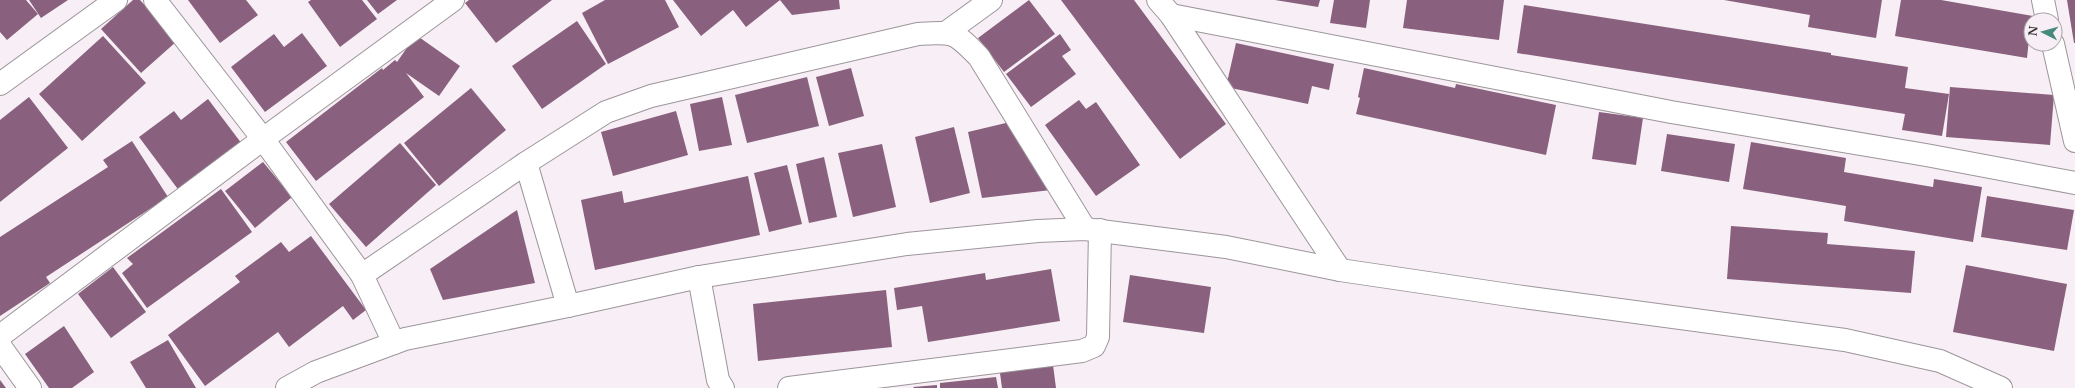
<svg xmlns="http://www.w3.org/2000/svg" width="2075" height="388" viewBox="0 0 2075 388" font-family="'Libre Baskerville',serif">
  <rect width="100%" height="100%" fill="#f7eff5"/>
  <!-- building -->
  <g fill="#89607d">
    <polygon points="0,0 26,0 38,14 7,40 0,32"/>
    <polygon points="29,0 68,0 41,18"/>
    <polygon points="133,0 140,0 177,41 141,73 101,29"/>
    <polygon points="188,0 246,0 258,15 220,43"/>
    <polygon points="311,0 362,0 377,19 340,47 308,2"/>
    <polygon points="367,0 397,0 378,14"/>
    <polygon points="469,0 552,0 496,43 465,3"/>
    <polygon points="605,0 665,0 679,27 608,64 582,13"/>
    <polygon points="673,0 780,0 746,27 733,10 701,36"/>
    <polygon points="780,0 839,0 840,9 792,15"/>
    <polygon points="1029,0 1055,34 1004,72 978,38"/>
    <polygon points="1061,0 1134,0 1226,124 1180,159"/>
    <polygon points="1275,0 1320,0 1318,7"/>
    <polygon points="1334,0 1370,0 1366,28 1330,23"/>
    <polygon points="1407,0 1504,0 1499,40 1403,28"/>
    <polygon points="1724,0 1882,0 1876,38 1808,27 1810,15"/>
    <polygon points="1901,0 1941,0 2033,16 2031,20 2027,58 1895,36"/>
    <polygon points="2067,0 2075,0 2075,43 2074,43"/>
    <polygon points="1524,5 1831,53 1831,55 1908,67 1905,88 1949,94 1942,136 1902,130 1905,114 1517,53"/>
    <polygon points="577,21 606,64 542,109 512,66"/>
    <polygon points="302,33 327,66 265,112 231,67 274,34 284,47"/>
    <polygon points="1060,34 1071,50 1062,56 1076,74 1031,107 1006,74"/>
    <polygon points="416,35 460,66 439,96 406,73 424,97 316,181 286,142 382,68 383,70 395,60 397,62"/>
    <polygon points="103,36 146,83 82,141 39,94"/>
    <polygon points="1236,43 1334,64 1329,90 1312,86 1308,104 1226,87"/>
    <polygon points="851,68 864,116 829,126 816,77"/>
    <polygon points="1364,68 1455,88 1456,84 1556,105 1546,155 1356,114 1360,98 1358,97"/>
    <polygon points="807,77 819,126 747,143 735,95"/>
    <polygon points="1950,87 2054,95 2050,145 1946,137"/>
    <polygon points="471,88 506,130 439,186 404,143"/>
    <polygon points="29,97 68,148 0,202 0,120"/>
    <polygon points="722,97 732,145 699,151 690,104"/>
    <polygon points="208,99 242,144 183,196 139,137 174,111 181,120"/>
    <polygon points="1079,100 1086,109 1096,102 1140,165 1096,196 1045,125"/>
    <polygon points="676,111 688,155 613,176 601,132"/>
    <polygon points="1599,112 1643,118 1636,165 1592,159"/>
    <polygon points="1010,122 1051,190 982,198 968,132"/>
    <polygon points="954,127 970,193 930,203 915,137"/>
    <polygon points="1667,134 1735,144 1729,182 1661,171"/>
    <polygon points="132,141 168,197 46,277 50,283 0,316 0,237 108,167 103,160"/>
    <polygon points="1751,142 1846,158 1844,172 1933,187 1934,179 1982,187 1973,242 1844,221 1846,206 1743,189"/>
    <polygon points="400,143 436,185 366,247 329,204"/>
    <polygon points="882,144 896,207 853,217 838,153"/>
    <polygon points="824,157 837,217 809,223 796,164"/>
    <polygon points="263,162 292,197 255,228 225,191"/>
    <polygon points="787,165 802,224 769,232 754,173"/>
    <polygon points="748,176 760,235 595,270 581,200 622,191 624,203"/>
    <polygon points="221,189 252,232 147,308 122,273 133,264 127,258"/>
    <polygon points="1987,196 2074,210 2067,250 1981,237"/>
    <polygon points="517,210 535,283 443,300 430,269"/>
    <polygon points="1731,226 1828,233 1827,244 1915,251 1911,293 1727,279"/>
    <polygon points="311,236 366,310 353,320 343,306 289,347 278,332 205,386 168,335 240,282 235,276 281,242 289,252"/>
    <polygon points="1966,265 2067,284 2054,351 1953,332"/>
    <polygon points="113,267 146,312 111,338 78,294"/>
    <polygon points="1051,269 1060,321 928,342 922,306 897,310 894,288 985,273 986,280"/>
    <polygon points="1130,275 1211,287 1204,333 1123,322"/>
    <polygon points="886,290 892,347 758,361 753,304"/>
    <polygon points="64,326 94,372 72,388 49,388 25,354"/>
    <polygon points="168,340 196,388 146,388 130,362"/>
    <polygon points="1053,365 1056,388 1002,388 1000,373"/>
    <polygon points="996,377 998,388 940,388 940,383"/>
    <polygon points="0,380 6,388 0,388"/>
    <polygon points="937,385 937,388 914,388 913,387"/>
  </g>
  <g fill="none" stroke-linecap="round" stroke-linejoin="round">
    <defs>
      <g id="street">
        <polyline points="155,0 263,139 362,275 394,343"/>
        <polyline points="1158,0 1171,15 1340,270"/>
        <polyline points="2043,0 2047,20"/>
        <polyline points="1171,15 1671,112 1926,155 2075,183"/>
        <polyline points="947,32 991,0"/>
        <polyline points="2053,44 2075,141"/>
        <polyline points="0,84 116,0"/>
        <polyline points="526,163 568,306"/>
        <path d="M362,275l164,-112 80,-51 45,-16 267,-62c36,-2 36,-3 61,23l106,172"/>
        <polyline points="699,277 718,380 723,388"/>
        <polyline points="0,336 263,139 453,0"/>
        <polyline points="0,346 30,388"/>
        <polyline points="789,388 1082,351 1094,346 1098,337 1100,230"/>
      </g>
      <polyline id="secondary" points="287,388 316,372 405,339 568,306 699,277 907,244 1038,231 1085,229 1226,247 1340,270 1516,296 1845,340 1940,361 2001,388"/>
    </defs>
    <!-- street casing -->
    <use href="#street" stroke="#9c959a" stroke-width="24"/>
    <!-- secondary casing -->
    <use href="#secondary" stroke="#9c959a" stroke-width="24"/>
    <!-- street -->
    <use href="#street" stroke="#fff" stroke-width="22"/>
    <!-- secondary -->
    <use href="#secondary" stroke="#fff" stroke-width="22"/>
  </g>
  <!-- north arrow -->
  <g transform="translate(2043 32) rotate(276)"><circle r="19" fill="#f7eff5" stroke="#aaa4a8"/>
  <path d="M0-3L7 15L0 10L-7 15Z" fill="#478a7d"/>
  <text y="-6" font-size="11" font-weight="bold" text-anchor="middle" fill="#363335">N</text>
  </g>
</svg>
